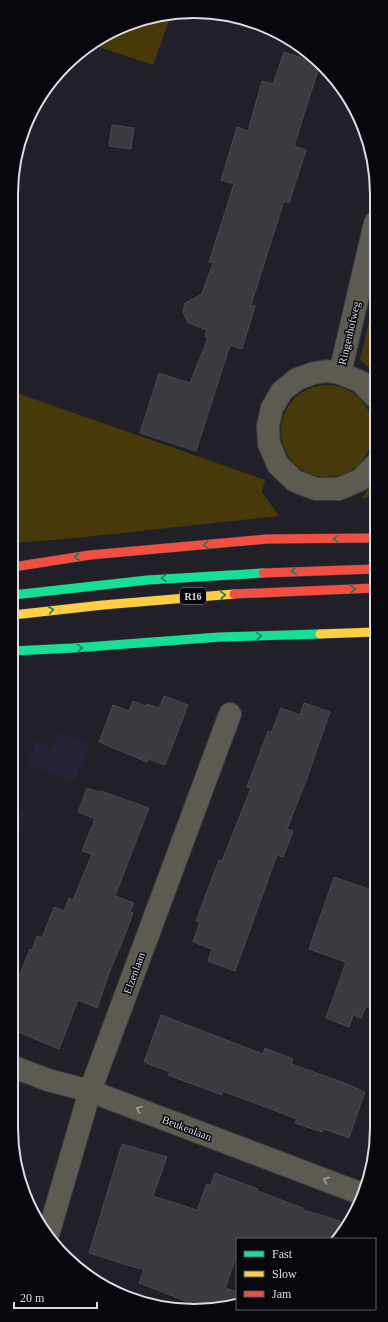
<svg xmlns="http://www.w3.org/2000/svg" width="388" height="1322" viewBox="0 0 388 1322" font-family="Georgia,serif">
  <rect width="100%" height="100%" fill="#212028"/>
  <!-- built -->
  <g fill="#262336">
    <polygon points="58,733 89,744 74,782 28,765 36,741 52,748"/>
    <polygon points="12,809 26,814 16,842 12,840"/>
  </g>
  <!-- green -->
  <g fill="#473909">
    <polygon points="158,15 171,15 153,65 90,44"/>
    <polygon points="375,296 375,372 360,360"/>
    <circle cx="327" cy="431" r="46"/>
    <polygon points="14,392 265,480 262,492 279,516 76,538 13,543"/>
    <polygon points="375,479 375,497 362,498"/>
  </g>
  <!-- building -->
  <g fill="#3a3a41" stroke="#48484e">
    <polygon points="284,52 320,64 294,146 306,150 289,203 284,201 270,245 251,305 255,306 242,349 230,345 196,451 140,433 159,373 190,383 208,338 205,337 207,330 188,323 183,312 185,303 202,294 213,263 209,262 234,184 221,180 237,127 248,131 262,81 273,84"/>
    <polygon points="112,125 134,128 131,149 109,146"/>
    <polygon points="164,696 188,705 165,765 149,759 147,762 99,742 113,705 129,711 133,701 146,706 147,704 159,708"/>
    <polygon points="304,703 330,712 307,778 287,829 293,831 283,857 277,855 235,971 208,961 212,949 193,942 200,922 196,921 219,860 222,861 241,813 251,788 247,787 268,731 271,733 281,708 300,715"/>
    <polygon points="87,788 98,792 101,791 149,808 115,896 134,903 130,912 133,913 125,935 109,973 97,1008 78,1000 59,1049 11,1029 12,974 19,977 30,949 32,950 37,936 42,938 54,907 64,911 69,898 73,900 92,854 82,851 95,819 78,812"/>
    <polygon points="334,877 374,891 374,1010 366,1006 361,1018 353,1015 349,1027 326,1018 346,962 309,949"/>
    <polygon points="161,1015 263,1054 265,1048 293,1059 291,1064 342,1082 365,1092 349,1138 324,1129 322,1132 295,1123 297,1119 223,1091 222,1095 168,1075 170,1072 144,1062"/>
    <polygon points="122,1144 167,1157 153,1196 197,1210 207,1184 211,1185 215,1173 258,1189 257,1191 303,1208 303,1210 340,1221 335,1239 237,1239 237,1254 225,1288 237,1292 237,1303 189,1310 191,1303 139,1283 144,1270 89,1253"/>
  </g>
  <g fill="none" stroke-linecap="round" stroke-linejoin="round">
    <defs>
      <g id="street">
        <polyline points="340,373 375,223"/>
        <polyline points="375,465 360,480 339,489 316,489 295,481 278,465 269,444 268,426 272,408 282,391 297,379 314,373 327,371 340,373 361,382 375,397"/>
        <polyline points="11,1066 48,1080 90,1091 362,1194"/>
        <polyline points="48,1235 90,1091 230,714"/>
      </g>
      <g id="fast">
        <polyline points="13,595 148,580 263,573"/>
        <polyline points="13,651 73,648 220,637 320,634"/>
      </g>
      <g id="slow">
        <polyline points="13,615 103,605 234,594"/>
        <polyline points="320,634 375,632"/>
      </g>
      <g id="jam">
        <polyline points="13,567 90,555 267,539 375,538"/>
        <polyline points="263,573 375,569"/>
        <polyline points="234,594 375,588"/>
      </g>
    </defs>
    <!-- street casing -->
    <use href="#street" stroke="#3c3b42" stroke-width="24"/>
    <!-- fast casing -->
    <use href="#fast" stroke="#3c3b42" stroke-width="10"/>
    <!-- slow casing -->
    <use href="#slow" stroke="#3c3b42" stroke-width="10"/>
    <!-- jam casing -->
    <use href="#jam" stroke="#3c3b42" stroke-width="10"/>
    <!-- street -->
    <use href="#street" stroke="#5d5a51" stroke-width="22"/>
    <!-- fast -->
    <use href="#fast" stroke="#16e098" stroke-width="9"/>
    <!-- slow -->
    <use href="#slow" stroke="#ffcf43" stroke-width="9"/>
    <!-- jam -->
    <use href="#jam" stroke="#f24e42" stroke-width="9"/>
  </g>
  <!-- one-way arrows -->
  <defs><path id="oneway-chevron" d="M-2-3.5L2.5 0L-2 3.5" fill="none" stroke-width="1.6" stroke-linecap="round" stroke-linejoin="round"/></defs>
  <g stroke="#107f5a">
    <use href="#oneway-chevron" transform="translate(336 539) rotate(179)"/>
    <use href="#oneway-chevron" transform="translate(206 545) rotate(175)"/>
    <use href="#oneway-chevron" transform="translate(77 557) rotate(171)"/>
    <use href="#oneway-chevron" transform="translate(294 571) rotate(178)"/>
    <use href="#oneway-chevron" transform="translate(164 578) rotate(175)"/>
    <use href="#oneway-chevron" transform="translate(353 589) rotate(-2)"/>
    <use href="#oneway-chevron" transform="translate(223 595) rotate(-3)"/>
    <use href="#oneway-chevron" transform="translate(51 610) rotate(-8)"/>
    <use href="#oneway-chevron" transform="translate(259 636) rotate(-2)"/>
    <use href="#oneway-chevron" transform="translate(80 648) rotate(-4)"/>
  </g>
  <g stroke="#a3a1a2">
    <use href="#oneway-chevron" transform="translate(139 1109) rotate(-159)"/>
    <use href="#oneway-chevron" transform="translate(326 1180) rotate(-159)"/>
  </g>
  <g text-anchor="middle" stroke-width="3" stroke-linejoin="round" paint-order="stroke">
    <!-- shield labels -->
    <rect fill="#09080e" stroke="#9d9ca4" stroke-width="1" x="180" y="588" width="26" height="16" rx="3"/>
    <g font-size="10" font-weight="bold" fill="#dcdbe5">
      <text x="193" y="600">R16</text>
    </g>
    <!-- street labels -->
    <g font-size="11" fill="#dcdbe5" stroke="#09080e">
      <text transform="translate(349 333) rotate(-77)" y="4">Ringenhofweg</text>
      <text transform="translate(134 973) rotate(-70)" y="4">Elzenlaan</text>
      <text transform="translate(187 1128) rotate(21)" y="4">Beukenlaan</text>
    </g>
  </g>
  <!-- crop -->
  <path d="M0 0H388V1322H0ZM194 18H194A176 176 0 0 1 370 194V1128A176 176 0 0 1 194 1304H194A176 176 0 0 1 18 1128V194A176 176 0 0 1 194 18Z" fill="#09080e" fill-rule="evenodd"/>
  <path fill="none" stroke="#dcdbe5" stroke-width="2" d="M194 18H194A176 176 0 0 1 370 194V1128A176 176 0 0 1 194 1304H194A176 176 0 0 1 18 1128V194A176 176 0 0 1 194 18Z"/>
  <!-- legend -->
  <rect x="236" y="1238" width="140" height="72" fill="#09080e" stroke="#5d5c64"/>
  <rect x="244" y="1251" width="20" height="6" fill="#16e098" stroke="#5d5c64"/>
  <text x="272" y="1258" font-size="12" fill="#dcdbe5">Fast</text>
  <rect x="244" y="1271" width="20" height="6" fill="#ffcf43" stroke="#5d5c64"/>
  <text x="272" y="1278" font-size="12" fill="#dcdbe5">Slow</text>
  <rect x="244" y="1291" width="20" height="6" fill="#f24e42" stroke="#5d5c64"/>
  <text x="272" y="1298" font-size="12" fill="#dcdbe5">Jam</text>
  <!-- scale -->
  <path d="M14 1302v6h83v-6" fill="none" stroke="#dcdbe5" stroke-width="2"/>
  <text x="20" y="1302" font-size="12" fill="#dcdbe5" stroke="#09080e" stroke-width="3" paint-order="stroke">20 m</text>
</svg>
